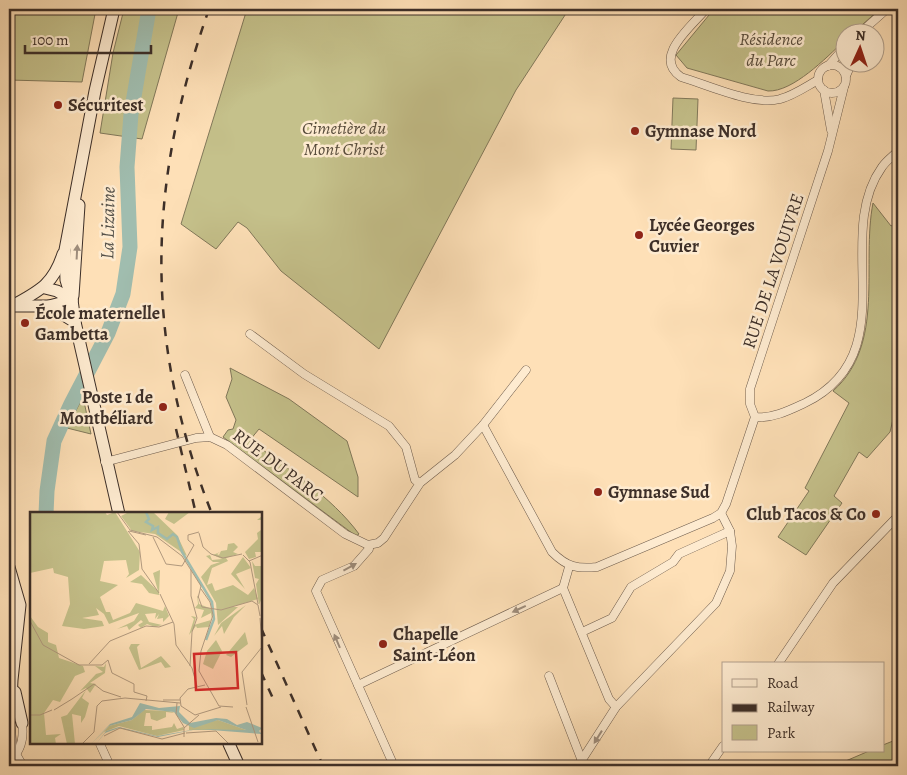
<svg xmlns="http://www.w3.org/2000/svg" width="907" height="775" viewBox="0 0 907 775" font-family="Alegreya,serif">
  <rect width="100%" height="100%" fill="#fee0b7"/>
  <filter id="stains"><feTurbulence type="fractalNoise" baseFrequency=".004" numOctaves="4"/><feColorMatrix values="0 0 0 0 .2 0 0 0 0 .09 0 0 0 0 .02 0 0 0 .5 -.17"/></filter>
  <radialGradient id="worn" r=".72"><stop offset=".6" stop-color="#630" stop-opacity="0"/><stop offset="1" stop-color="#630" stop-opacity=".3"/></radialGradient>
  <!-- green -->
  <g fill="#c5c18b" stroke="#81785a">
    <polygon points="9,9 96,9 82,82 9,80"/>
    <polygon points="124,9 179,9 142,139 100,133 113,53"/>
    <polygon points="247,9 569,9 516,90 379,349 281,271 247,228 238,222 216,249 181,224"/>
    <path d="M714,9h166l-26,23h-10v9c-18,17 -51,51 -76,50l-81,-23 -11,-13z"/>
    <polygon points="673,98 698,99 696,150 671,149"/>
    <path d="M873,203l18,23 7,-4v176l-8,34 -23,26 -8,-6 -25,44 8,7 -36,52 -28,-18 31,-46 -4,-3 44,-85 -16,-12c53,-47 28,-126 40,-188z"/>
    <path d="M230,368l59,31 58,42 11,36v20l-99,-68 -9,11c37,29 81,56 109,94l-3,2 -133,-99 5,-7 5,-1 3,-9 -10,-23 6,-18z"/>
    <polygon points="83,397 91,434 67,428"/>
    <polygon points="898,739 898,766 834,766 869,751 883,751 883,745"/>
  </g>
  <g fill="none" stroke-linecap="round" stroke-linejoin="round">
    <!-- river -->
    <polyline stroke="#a0bdaf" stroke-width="15" points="46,514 47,491 54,441 71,404 108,333 123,294 130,247 127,167 131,114 149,9"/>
    <defs>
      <g id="street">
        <path d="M706,9c-15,18 -54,48 -25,68 27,8 72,29 99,22 13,-3 27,-13 38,-19"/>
        <polyline points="861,32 887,9"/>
        <circle cx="832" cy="79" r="14"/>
        <polyline points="828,66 844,48"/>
        <polyline points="846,76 852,62"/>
        <polyline points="824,90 831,130"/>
        <polyline points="250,334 304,374 389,426 406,447 415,480 420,483"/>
        <polyline points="185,375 210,437"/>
        <polyline points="755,417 750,404 750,389 828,151 844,87"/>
        <path d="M755,417c17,2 35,-7 50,-14 102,-50 26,-165 77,-236 4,-6 11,-11 16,-16"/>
        <path d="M483,425l69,127c15,15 25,17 45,15l116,-49 8,-5 5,-9 29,-87"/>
        <polyline points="105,462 196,438 210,437 227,445 345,534 368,545 378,543 384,538 420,483 455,455 483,425 526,370"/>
        <polyline points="368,545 369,549 354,566 322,580 316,591 394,766"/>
        <polyline points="569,567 563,588 609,699 616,707"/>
        <polyline points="582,632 612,618 631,587 673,562 679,554 730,531"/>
        <polyline points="778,664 833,583 898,516"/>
        <polyline points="549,676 582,761"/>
        <polyline points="358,685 563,588"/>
        <polyline points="10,720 13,749 23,766"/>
        <polyline points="100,744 110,766"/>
        <path d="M9,761c12,-9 15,-23 13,-38"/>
        <polyline points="578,766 616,707 716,603 730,571 732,546 730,531 721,513"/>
        <polyline points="709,766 723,746"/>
      </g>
      <g id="secondary">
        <polyline points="114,9 95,91 65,250 66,280 72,300 75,322 119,514"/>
        <polyline points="45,288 57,291 72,300"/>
        <polyline points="73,296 79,205"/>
        <path d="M12,306c27,-15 41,-21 51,-52"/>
        <polyline points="13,306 49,306 72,300"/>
        <polyline points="49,306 75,322"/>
        <polyline points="9,567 20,605 12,680 10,720"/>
        <polyline points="15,692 22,723"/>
        <polyline points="229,744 239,766"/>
      </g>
    </defs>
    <!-- street casing -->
    <use href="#street" stroke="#6d5b4c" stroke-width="9"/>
    <!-- secondary casing -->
    <use href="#secondary" stroke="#3d2f28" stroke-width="13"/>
    <!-- street -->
    <use href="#street" stroke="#feebd0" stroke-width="8"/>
    <!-- secondary -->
    <use href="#secondary" stroke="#feebd0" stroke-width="11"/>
    <!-- rail -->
    <g stroke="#3d2f28" stroke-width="2.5" stroke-dasharray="9 9" stroke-linecap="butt">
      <path d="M209,9c-62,176 -66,330 3,505"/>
      <polyline points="176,429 196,514"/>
      <polyline points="261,628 323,766"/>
      <polyline points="261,672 275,703"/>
    </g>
  </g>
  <!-- one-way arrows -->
  <defs><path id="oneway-solid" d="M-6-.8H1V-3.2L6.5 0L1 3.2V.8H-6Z" transform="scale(1.25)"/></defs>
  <g fill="#9e8d7c">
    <use href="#oneway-solid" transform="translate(77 252) rotate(-87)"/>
    <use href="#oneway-solid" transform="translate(350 567) rotate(-29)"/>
    <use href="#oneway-solid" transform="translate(519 609) rotate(155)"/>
    <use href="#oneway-solid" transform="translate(337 641) rotate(-113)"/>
    <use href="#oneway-solid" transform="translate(598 737) rotate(122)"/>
  </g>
  <!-- markers -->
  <g fill="#8f2418" stroke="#feebd0" stroke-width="2">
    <circle cx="58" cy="105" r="5"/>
    <circle cx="635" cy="131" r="5"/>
    <circle cx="639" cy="235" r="5"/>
    <circle cx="25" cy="323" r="5"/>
    <circle cx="163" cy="407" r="5"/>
    <circle cx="598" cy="492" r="5"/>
    <circle cx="876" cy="514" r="5"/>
    <circle cx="383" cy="644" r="5"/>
  </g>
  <g text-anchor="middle" stroke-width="5" stroke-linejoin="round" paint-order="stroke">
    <!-- park labels -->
    <g font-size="18" font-style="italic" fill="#584c3c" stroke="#feebd0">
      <text x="771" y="45">Résidence<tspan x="771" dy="21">du Parc</tspan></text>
      <text x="344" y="134">Cimetière du<tspan x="344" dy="21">Mont Christ</tspan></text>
    </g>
    <!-- poi labels -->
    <g font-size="18" font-weight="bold" fill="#3d2f28" stroke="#feebd0" text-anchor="start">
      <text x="68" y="111">Sécuritest</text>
      <text x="645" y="137">Gymnase Nord</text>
      <text x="649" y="231">Lycée Georges<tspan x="649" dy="21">Cuvier</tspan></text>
      <text x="35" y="319">École maternelle<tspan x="35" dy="21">Gambetta</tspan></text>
      <text x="153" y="403" text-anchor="end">Poste 1 de<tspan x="153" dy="21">Montbéliard</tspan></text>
      <text x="608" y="498">Gymnase Sud</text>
      <text x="866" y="520" text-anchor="end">Club Tacos &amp; Co</text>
      <text x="393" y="640">Chapelle<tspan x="393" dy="21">Saint-Léon</tspan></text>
    </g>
    <!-- street labels -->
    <g font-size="18" fill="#3d2f28" stroke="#feebd0">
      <text transform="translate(773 271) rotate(-72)" y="6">RUE DE LA VOUIVRE</text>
      <text transform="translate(278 465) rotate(37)" y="6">RUE DU PARC</text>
    </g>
    <!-- water labels -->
    <g font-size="19" font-style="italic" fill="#56524a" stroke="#feebd0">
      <text transform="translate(107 223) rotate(-89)" y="7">La Lizaine</text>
    </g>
  </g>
  <!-- overview -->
  <g transform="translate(30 512)">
    <rect width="232" height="232" fill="#fee0b7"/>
    <path d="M0,0h75l2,3 8,-3 25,40 -1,18 -13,8 3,-4 -3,-14 -22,1 -4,20 18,4 -18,12 6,15h4l3,8 17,-7 6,-10 27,8 2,-5 4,10 -6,6v-4l-6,1 2,-5 -4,5 1,-6 -11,1 4,8 13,3 -7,2 -8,-3 -6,4 -3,-3 5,-3 -2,-2 -12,10 -2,-4 -10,3 17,-8 5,-8 -30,11 -5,-10 -8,-6 3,7 -17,3 20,3 2,5 -20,3 -22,-3 8,-22 -2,-27 -14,-4 -1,-5 -23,5zM99,0h24l24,23 10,21 -32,-22 -23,-3 -11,-15zM139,0h21l-16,12 -9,-5zM232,4v36h-7l1,5 -7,2 -4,-7 13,-13 -1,-6 4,-3 1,-10h-5zM204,31l4,4 -5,5 5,2 -12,4 2,3 -16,7 -5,17 5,-2 3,8 18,-6 15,10 6,-7 4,11 -26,8h6l-20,18 -2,-22 -15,-26 10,-12 9,-3h-7l-7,-6 4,-1 2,5 10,-1 -9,-4 7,-3 -3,2 2,1 2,-4 6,-1 1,-6zM213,45l8,11 -15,6 9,15 -14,-15zM222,49l3,5h7v32l-3,7 -3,-21 3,-5 -4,-1zM130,58l-1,25 -10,-2 -7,-9 -12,-2 11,-7 17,16 -5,-18zM167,82l2,10 13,5v5l-3,13 -12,1 -1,-2 -7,9 5,-16 -3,-3 5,1 -2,8 17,-5v-7l-10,5 3,-8 -9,-2 3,-4zM216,93l-12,12 -10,17 -2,-8 -8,10 7,-13zM0,104l8,11 10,6v9l8,3 3,13 24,8 2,6 -10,4 -15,26 -7,-2 -9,13 2,22 15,-1 -6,4 1,6h-26zM215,120l3,12 -17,13 -5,-2zM186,128l6,11 -9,18 -10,-5 4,-13zM101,132h9l-3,3 4,21 20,-12 10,11 -6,1 -4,-6 -22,8 -10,-22zM76,151l-1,10 -15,10 6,1 -6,9 -4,-5 -6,3 16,-17 7,-2 -8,-6 9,1zM56,178l-4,8 7,5 -4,14 -4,6v-7l-9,-2 3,30h-8l-6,-27 6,-2zM114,198l25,1 6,2 -9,-1v5l-9,4 -6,-2 -1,-6h-4l-2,13h8v4l20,-3 2,-4 3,6 6,-2 1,3 -27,6 -38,-10 -15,6 -11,12 16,-18 23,-6zM188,208l28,10h-57v-5z" fill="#c5c18b"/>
    <path d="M110,191l19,5 21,-2 -1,6 11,11 26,-5 11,1 10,6 10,-3 15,6 -3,3 3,3 -64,-5 -40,8 -39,-9 -14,5 -9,11 10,-13 13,-4 38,9 40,-7 49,1 -28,-10 -24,8 -11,-5 -9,-11 -28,-3 -14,11 -23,6 -18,18 19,-20 22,-7z" fill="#a0bdaf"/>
    <path fill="none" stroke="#a0bdaf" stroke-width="2.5" d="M116,0l3,7 -3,3 7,4 -1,4 6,-3v6l9,6 6,-5 4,3 5,15 30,50 2,17 -8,21"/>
    <path fill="none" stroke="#b1997e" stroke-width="1" d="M87,0l13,18 27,7 25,19 19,30 -3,12M98,19l11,13 3,25 17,24M99,19l17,4M169,21l4,14 8,7 12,4 19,-4M123,25l13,27 16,2 12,-21 -6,-5v-5l11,-3M213,43l7,7 8,42M219,49l14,-6M171,77l9,13 3,13 -12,36 -2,20 20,35 14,1M130,82l14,30 2,21 16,23 5,18M168,84l4,11 19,3 31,-9 6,4 2,11M230,106l2,27M0,109l13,24 36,20h23l6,-5M78,148l4,13 22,11v8l13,4 -1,5M59,152l21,-23 36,-15 13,1 14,-5M160,154l2,-34 5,-14 -6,-22v-26M175,173l-17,4 -8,9 1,8 14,9 26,-8M42,187l22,-15 9,7 18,6M133,188h17M147,191l-1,11 8,13v10M217,193l-5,-33 20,-25M216,195l12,35M24,198l18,-11M0,203h10l12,-5M154,216l15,-13M156,221l30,-2 13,13M74,224l16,-8 42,11 23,-6M52,232l12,-12 3,-26 5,-5 23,-3 55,5"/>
    <path fill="#d62828" fill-opacity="0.15" stroke="#d62828" stroke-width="2.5" d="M206,140l2,36 -42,2 -2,-36z"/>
    <rect width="232" height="232" fill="none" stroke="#3d2f28" stroke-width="2.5"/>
  </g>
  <!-- margin -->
  <rect width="907" height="775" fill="none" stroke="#fee0b7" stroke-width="30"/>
  <rect x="10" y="10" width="887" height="755" fill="none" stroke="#3d2f28" stroke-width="2.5"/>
  <rect x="15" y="15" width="877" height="745" fill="none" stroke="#3d2f28"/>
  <!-- legend -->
  <rect x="722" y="662" width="162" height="90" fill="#feebd0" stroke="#b1a08d"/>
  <rect x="732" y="679" width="25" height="8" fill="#feebd0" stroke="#b1a08d"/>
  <text x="767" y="688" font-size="15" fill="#3d2f28">Road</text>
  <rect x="732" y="704" width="25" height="8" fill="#3d2f28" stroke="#b1a08d"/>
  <text x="767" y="712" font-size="15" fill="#3d2f28">Railway</text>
  <rect x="732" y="725" width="25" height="15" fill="#c5c18b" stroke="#b1a08d"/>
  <text x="767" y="738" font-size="15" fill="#3d2f28">Park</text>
  <!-- north arrow -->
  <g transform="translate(860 48) rotate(3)"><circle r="24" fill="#feebd0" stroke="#b1a08d"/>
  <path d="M0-4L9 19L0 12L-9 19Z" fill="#8f2418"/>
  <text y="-8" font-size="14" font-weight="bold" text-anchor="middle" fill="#3d2f28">N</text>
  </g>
  <!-- scale -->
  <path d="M25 45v8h126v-8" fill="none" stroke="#3d2f28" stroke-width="2.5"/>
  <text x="32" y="45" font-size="15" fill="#3d2f28" stroke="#feebd0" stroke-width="4" paint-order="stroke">100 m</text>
  <rect width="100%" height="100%" filter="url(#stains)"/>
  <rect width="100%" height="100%" fill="url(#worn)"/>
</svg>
